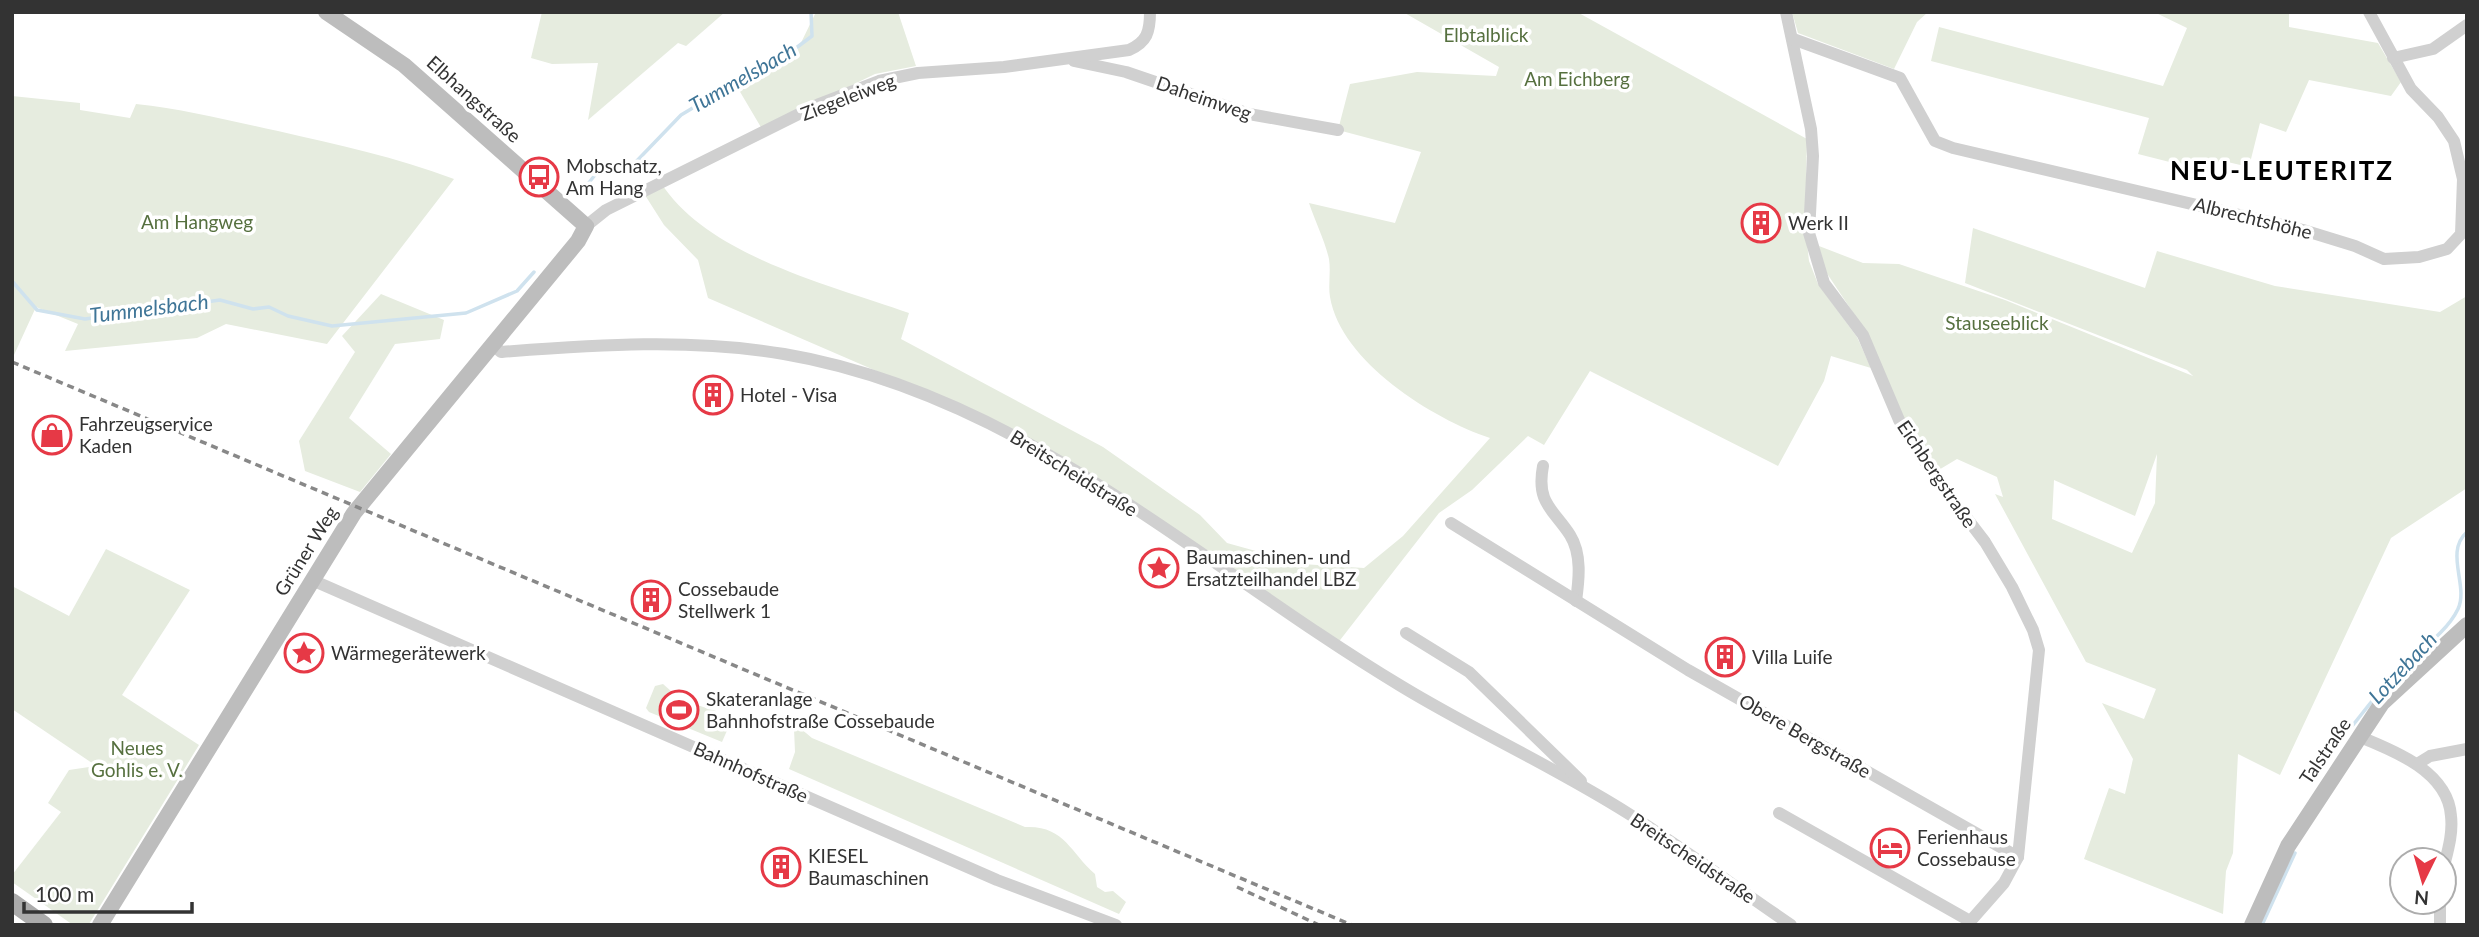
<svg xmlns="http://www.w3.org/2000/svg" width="2479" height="937" viewBox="0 0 2479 937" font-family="Lato,sans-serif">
  <rect width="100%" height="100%" fill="#fff"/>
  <!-- green -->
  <g fill="#e6ecdf" fill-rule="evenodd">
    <polygon points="542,12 725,12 686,46 678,43 588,120 598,63 552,64 531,58"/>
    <polygon points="816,12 898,12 916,66 875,74 762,129 736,85 796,53"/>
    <path d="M1403,12h174l230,127 -2,86 4,36 9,23 39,53 14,31 -40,-12 -7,25 -46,85 -188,-95 -46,74 -16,-9 -56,54 -33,23 -102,131 -250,-165 -169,-90 -210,-91 -10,-38 -34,-35 -21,-33 18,-9c47,73 169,102 248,130l-8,26 202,108 97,68 27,28 75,21 62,4 39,-32 87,-98c-57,-19 -149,-76 -160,-141 -2,-12 1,-25 -1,-38 -4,-18 -14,-38 -20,-56l86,20 26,-71 -83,-22 12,-46 67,-12 79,4 3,-9z"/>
    <polygon points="1792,12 1928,12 1917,22 1894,69 1798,33"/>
    <polygon points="2154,12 2289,12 2289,27 2378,43 2401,82 2391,96 2309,80 2286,132 2260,123 2249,167 2219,160 2213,173 2138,154 2149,118 1931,61 1939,27 2163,86 2187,28"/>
    <path d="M12,96l68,7v7l50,8 6,-14c48,5 95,17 142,27 60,14 118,26 176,48l-127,165 -101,-20 -29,14 -132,13 13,-27 -42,-17 -22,48z"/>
    <path d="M1973,228l172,60 12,-37 118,35 165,26 27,-16v192l-76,50 -111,237 -42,-21 -5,99 -7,18 -3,43 -139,-55 25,-71 16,6 8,-35 -31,-56 42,16 12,-30 -70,-27 -91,-168 8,3 -6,-20 -40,-18 -20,12 -33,-50 -34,-83 -46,-69 -5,-23 44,17 36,1 106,36 188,76 -6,-6 -222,-87zM2157,454l-2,49 -23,50 -80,-34 2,-39 81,36z"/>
    <polygon points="381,294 444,320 440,339 395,344 349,418 391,454 360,492 305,471 299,441 355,352 342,336"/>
    <polygon points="106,549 190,590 122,695 199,745 89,924 73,925 12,882 12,875 61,812 48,803 69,770 89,767 92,763 12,709 12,586 69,616"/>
    <polygon points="663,684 681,700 716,711 715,720 729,726 722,742 649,712 646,708 655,686"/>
    <path d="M800,728l12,10 213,89c39,-2 45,25 70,47l2,13 8,5 8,-1 13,11 -7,12 -330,-145 6,-17 -1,-23z"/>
  </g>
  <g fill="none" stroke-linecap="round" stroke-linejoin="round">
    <!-- stream -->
    <g stroke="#cfe2ee" stroke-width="3.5">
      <polyline points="629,169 681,115 731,85 747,71 792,51 812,36 811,12"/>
      <polyline points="579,195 595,175"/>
      <polyline points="12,281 37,310 85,319 220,300 253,309 269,307 288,316 332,326 466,313 517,291 534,272"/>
      <path d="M2353,725c16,-20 31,-40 49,-58 18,-17 45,-35 56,-58 11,-23 -14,-57 9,-77"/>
      <polyline points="2262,925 2295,853"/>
    </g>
    <!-- street -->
    <g stroke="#d0d0d0" stroke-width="12">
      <polyline points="1786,12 1811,129 1813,156 1809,233 1824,283 1863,335 1899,420 1933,474 1985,542 2012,587 2033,630 2039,650 2018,857 2004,883 1967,925"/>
      <polyline points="1793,39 1900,78 1935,141 1953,148 2303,230 2355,246 2384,259 2419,257 2447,249 2461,234 2463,179 2454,141 2438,117 2411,89 2369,12"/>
      <polyline points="2393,58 2433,49 2467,25"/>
      <polyline points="1074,61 1126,72 1249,114 1338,130"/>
      <path d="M586,226l20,-16 213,-106 60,-23 39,-8 86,-6 125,-17c18,-8 21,-18 21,-38"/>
      <path d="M493,345l8,7c95,-7 189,-14 283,2 237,40 417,212 617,332 74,45 154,81 228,128 55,35 108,74 162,111"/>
      <path d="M1543,466c-7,37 10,43 27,69 12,19 9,45 6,66"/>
      <polyline points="1451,523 1688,670 2018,857"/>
      <polyline points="312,580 997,880 1116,925"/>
      <polyline points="1406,633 1469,672 1581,781"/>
      <path d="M2360,737c35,14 88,35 91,79 2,17 -3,34 -7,50"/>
      <polyline points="2417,764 2430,756 2467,749"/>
      <polyline points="1779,813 1970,921"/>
      <polyline points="2440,925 2440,902"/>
    </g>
    <!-- secondary -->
    <g stroke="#bdbdbd" stroke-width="16">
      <polyline points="100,925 354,513 578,241 586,226 404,65 326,12"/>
      <polyline points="2252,925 2288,846 2382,703 2467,625"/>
    </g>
    <!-- primary -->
    <polyline stroke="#ababab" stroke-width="18" points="12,902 44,925"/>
    <!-- rail -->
    <g stroke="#888" stroke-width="3.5" stroke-dasharray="7 5" stroke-linecap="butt">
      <polyline points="12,362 1352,925"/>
      <polyline points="1237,887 1319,925"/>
    </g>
  </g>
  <!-- icons -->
  <defs>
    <symbol id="bus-ring" viewBox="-11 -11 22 22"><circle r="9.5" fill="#fff" stroke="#e63946" stroke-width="1.5"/><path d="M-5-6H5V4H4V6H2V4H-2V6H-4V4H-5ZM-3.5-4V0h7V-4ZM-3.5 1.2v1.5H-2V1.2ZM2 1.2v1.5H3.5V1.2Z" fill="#e63946"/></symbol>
    <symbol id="building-ring" viewBox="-11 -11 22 22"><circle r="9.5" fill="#fff" stroke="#e63946" stroke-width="1.5"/><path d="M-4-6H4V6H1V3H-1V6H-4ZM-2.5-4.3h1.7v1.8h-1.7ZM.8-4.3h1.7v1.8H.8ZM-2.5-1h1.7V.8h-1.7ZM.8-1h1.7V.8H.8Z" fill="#e63946"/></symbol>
    <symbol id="shop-ring" viewBox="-11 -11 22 22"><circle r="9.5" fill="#fff" stroke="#e63946" stroke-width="1.5"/><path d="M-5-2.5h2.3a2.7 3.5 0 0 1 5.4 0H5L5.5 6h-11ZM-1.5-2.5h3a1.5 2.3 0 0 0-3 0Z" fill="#e63946"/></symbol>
    <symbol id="sight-ring" viewBox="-11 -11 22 22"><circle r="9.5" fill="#fff" stroke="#e63946" stroke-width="1.5"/><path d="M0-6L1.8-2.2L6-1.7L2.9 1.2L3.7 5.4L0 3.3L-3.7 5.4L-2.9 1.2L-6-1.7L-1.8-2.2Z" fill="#e63946"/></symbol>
    <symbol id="stadium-ring" viewBox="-11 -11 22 22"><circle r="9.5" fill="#fff" stroke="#e63946" stroke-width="1.5"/><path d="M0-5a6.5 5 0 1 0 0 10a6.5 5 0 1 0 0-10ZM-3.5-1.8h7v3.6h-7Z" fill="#e63946"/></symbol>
    <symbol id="hotel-ring" viewBox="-11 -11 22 22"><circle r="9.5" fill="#fff" stroke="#e63946" stroke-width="1.5"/><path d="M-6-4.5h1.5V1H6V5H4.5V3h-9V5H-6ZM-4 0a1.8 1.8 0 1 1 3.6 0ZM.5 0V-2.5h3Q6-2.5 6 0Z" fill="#e63946"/></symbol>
  </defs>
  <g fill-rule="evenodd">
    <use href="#bus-ring" x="517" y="155" width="44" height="44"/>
    <use href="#building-ring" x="1739" y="201" width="44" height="44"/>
    <use href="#building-ring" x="691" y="373" width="44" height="44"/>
    <use href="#shop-ring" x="30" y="413" width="44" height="44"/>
    <use href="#sight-ring" x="1137" y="546" width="44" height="44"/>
    <use href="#building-ring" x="629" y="578" width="44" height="44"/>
    <use href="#sight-ring" x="282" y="631" width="44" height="44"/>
    <use href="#building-ring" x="1703" y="635" width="44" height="44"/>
    <use href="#stadium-ring" x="657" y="688" width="44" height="44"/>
    <use href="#hotel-ring" x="1868" y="826" width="44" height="44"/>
    <use href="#building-ring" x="759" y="845" width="44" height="44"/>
  </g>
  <g text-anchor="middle" stroke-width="7" stroke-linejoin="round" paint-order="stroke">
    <!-- park labels -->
    <g font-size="19" fill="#56703f" stroke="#fff">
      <text x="1486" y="42">Elbtalblick</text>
      <text x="1577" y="86">Am Eichberg</text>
      <text x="197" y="229">Am Hangweg</text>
      <text x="1997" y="330">Stauseeblick</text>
      <text x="137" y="755">Neues<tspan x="137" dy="22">Gohlis e. V.</tspan></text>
    </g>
    <!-- street labels -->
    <g font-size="19" fill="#333" stroke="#fff">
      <text transform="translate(848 97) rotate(-21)" y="7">Ziegeleiweg</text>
      <text transform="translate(1204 98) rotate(19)" y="7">Daheimweg</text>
      <text transform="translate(474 99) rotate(42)" y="7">Elbhangstraße</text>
      <text transform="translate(2253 218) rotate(14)" y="7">Albrechtshöhe</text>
      <text transform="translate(1074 473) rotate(32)" y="7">Breitscheidstraße</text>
      <text transform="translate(1937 474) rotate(56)" y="7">Eichbergstraße</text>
      <text transform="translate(306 551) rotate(-58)" y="7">Grüner Weg</text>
      <text transform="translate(1805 736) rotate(30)" y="7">Obere Bergstraße</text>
      <text transform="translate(2325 751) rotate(-56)" y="7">Talstraße</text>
      <text transform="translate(751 772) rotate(24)" y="7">Bahnhofstraße</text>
      <text transform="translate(1693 858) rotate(34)" y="7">Breitscheidstraße</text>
    </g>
    <!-- poi labels -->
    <g font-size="19" fill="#333" stroke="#fff" text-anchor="start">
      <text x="566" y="173">Mobschatz,<tspan x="566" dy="22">Am Hang</tspan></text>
      <text x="1788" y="230">Werk II</text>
      <text x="740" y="402">Hotel - Visa</text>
      <text x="79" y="431">Fahrzeugservice<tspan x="79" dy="22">Kaden</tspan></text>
      <text x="1186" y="564">Baumaschinen- und<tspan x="1186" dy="22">Ersatzteilhandel LBZ</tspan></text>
      <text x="678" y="596">Cossebaude<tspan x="678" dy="22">Stellwerk 1</tspan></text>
      <text x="331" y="660">Wärmegerätewerk</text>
      <text x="1752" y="664">Villa Luiſe</text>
      <text x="706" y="706">Skateranlage<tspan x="706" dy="22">Bahnhofstraße Cossebaude</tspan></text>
      <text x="1917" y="844">Ferienhaus<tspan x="1917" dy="22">Cossebause</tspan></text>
      <text x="808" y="863">KIESEL<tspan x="808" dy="22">Baumaschinen</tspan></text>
    </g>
    <!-- water labels -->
    <g font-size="21" font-style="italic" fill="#3f7597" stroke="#fff">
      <text transform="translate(743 78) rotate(-30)" y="7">Tummelsbach</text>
      <text transform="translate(149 309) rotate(-7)" y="7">Tummelsbach</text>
      <text transform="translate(2403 668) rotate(-47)" y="7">Lotzebach</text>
    </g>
    <!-- district labels -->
    <g font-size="26" font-weight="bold" letter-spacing="2" fill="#000" stroke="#fff">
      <text x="2282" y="180">NEU-LEUTERITZ</text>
    </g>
  </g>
  <!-- border -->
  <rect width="2479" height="937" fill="none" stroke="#333333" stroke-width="28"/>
  <!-- north arrow -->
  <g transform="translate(2423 881) rotate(185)"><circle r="33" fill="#ffffff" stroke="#adadad" stroke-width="2"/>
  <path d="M0-5L12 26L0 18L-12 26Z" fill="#e63946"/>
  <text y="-10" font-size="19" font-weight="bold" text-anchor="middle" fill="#333333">N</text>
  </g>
  <!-- scale -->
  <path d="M24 902v10h168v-10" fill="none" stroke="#333333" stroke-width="3.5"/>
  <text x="35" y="902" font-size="21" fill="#333333" stroke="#ffffff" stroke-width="5" paint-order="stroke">100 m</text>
</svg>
